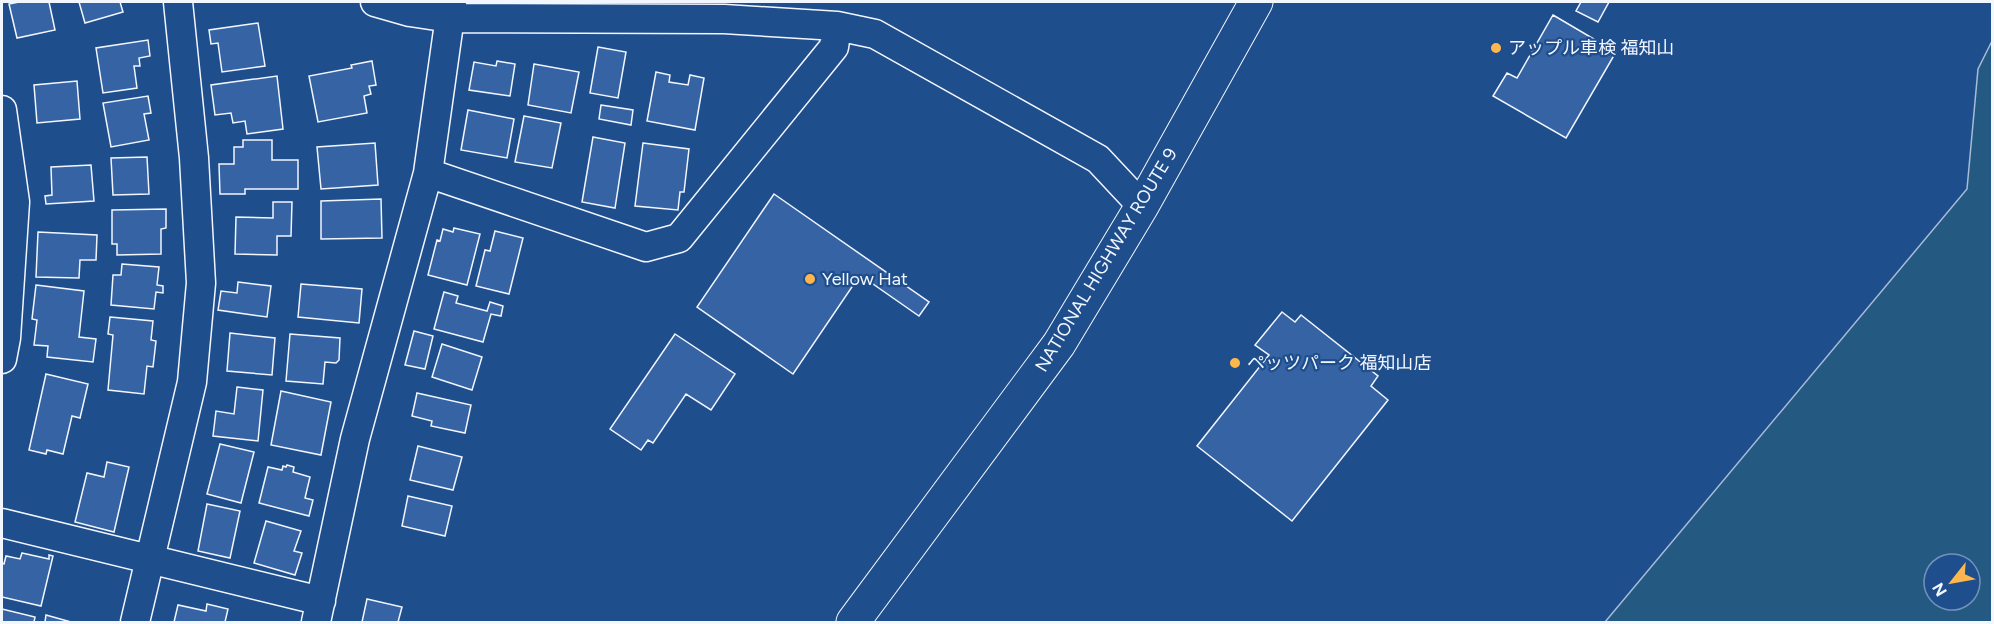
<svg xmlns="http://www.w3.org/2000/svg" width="1994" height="624" viewBox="0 0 1994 624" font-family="Figtree,'Noto Sans JP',sans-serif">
  <rect width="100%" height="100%" fill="#1f4e8c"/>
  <path fill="#245a82" stroke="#a8bbd7" stroke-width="1.5" fill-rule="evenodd" d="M1992,41v581h-387l362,-433 11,-120zM1934,564h36v36h-36z"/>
  <path fill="#3563a3" stroke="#f2f6ff" stroke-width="1.5" d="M19,2h30l6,28 -38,8 -8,-34z
    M79,2h41l3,10 -38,11z
    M1581,2h28l-11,20 -22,-11z
    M1553,15l63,37 -50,86 -73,-42 14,-23 10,5z
    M258,23l7,43 -43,6 -4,-29 -7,1 -2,-14z
    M148,40l2,16 -11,2 1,8h-6l3,22 -34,5 -7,-45z
    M598,47l28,5 -8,46 -28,-5z
    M372,61l4,24 -7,1 2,8 -7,2 3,17 -49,9 -9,-46 43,-8 -1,-3z
    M497,61l18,3 -5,32 -41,-6 5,-28 22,4z
    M534,64l45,8 -8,41 -43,-8z
    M656,72l14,3 -1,7 19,3 2,-10 14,3 -9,52 -48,-9z
    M277,76l6,53 -36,5 -2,-13 -12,2 -2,-10 -16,2 -4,-30z
    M77,81l3,38 -43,4 -3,-38z
    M148,96l3,17 -7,1 5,26 -38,7 -8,-44z
    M601,105l32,5 -2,15 -32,-6z
    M468,110l46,9 -7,39 -46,-8z
    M524,116l37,7 -9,45 -37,-6z
    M593,137l32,6 -10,65 -33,-6z
    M243,140h29v20h26v29h-53v5h-25l-1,-30h15v-17h9z
    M375,143l3,42 -57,4 -4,-42z
    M643,143l46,6 -5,43h-4l-2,18 -43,-4z
    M147,157l2,37 -36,1 -2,-37z
    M91,165l3,36 -48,3 -1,-8 7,-1 -1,-28z
    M774,194l155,108 -10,14 -59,-41 -67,99 -96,-67z
    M381,199l1,39 -61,1v-38z
    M273,202h19l-1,34h-14v19l-42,-1 1,-37 37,1z
    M166,209v19l-5,1v25l-44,1v-11h-5v-34z
    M454,228l26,6 -13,51 -39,-10 9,-35 3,1 3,-12 10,3z
    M495,231l28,7 -14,56 -33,-8 9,-36 5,1z
    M38,232l59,3 -1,25h-16l-1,18 -43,-1z
    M122,264l37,3 -2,18 6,1v7l-7,-1 -2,17 -43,-4 2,-30h8z
    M238,282l33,4 -4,31 -49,-7 3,-19 16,2z
    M301,284l61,5 -3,34 -61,-6z
    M36,285l48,6 -5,46 17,2 -3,23 -46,-5 1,-11 -14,-1 3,-25 -5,-1z
    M444,292l14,4 -2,7 31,8 3,-9 13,4 -2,10 -10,-2 -8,28 -49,-13z
    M1282,312l13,10 6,-7 77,61 -7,10 17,14 -96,121 -95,-75 72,-91 -14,-10z
    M110,317l43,4 -2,19 5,1 -3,26 -6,-1 -3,28 -36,-4 5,-55 -5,-1z
    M414,331l19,5 -8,33 -20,-4z
    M230,333l45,5 -3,37 -45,-4z
    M290,334l50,4 -1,22 -3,3 -11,-1 -2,22 -37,-3z
    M675,334l60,40 -24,36 -25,-16 -33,49 -5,-3 -7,10 -31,-21z
    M442,344l40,13 -10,33 -40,-13z
    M46,374l42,10 -8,34 -8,-2 -9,38 -16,-4 -1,4 -17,-4z
    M237,387l26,3 -5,51 -45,-5 3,-25 18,3z
    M281,391l50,11 -10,53 -50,-10z
    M417,393l54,12 -6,28 -34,-7 1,-5 -20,-5z
    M220,444l34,8 -13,51 -34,-9z
    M418,446l44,11 -9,33 -43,-10z
    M107,462l22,5 -15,65 -39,-10 12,-49 17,4z
    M287,465l7,2 -1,5 17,5 -5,21 8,2 -4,16 -50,-13 9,-36 14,3 1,-4 3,1z
    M408,496l44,10 -7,30 -43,-10z
    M207,504l33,7 -10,47 -32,-7z
    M266,521l35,10 -7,20 8,2 -7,22 -41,-12z
    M22,553l27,6v-4l4,1 -12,50 -39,-9v-34l2,1 2,-8 14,3z
    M367,599l35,8 -4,15h-36z
    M207,604l21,5 -3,13h-51l4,-17 28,6z
    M2,609l33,8 -1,5h-32z
    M46,615l25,7h-26z"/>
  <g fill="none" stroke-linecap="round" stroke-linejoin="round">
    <g stroke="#f2f6ff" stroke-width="31">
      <path id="minor" d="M375,2l35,10 40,6 274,1 113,7 38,8 223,125 44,47
        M2,110l13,92 -9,136 -4,21
        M428,173l218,74 33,-9 155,-191 3,-21
        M2,523l319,78
        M135,622l57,-240 9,-99 -7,-125 -16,-156
        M316,622l39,-183 73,-266 24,-171"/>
    </g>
    <g stroke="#f2f6ff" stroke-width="35">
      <path id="trunk" d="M853,622l206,-278 83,-138 114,-204"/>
    </g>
    <use href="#minor" stroke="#1f4e8c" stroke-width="28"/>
    <use href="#trunk" stroke="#1f4e8c" stroke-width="33"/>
  </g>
  <g fill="#ffb74d" stroke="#1f4e8c" stroke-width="2">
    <circle cx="1496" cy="48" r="6"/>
    <circle cx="810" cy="279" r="6"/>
    <circle cx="1235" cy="363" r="6"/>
  </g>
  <g text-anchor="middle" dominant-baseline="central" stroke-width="4.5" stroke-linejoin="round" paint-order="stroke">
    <g font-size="18" fill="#f2f6ff" stroke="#1f4e8c" text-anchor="start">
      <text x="1508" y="48">アップル車検 福知山</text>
      <text x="822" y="279">Yellow Hat</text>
      <text x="1247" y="363">ペッツパーク 福知山店</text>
    </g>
    <g font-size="18" fill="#f2f6ff" stroke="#1f4e8c">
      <text transform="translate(1106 260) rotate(-59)">NATIONAL HIGHWAY ROUTE 9</text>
    </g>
  </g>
  <rect width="1994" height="624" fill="none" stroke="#f2f6ff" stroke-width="6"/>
  <g transform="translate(1952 582) rotate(239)"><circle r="28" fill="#1f4e8c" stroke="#7391ba" stroke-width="1.5"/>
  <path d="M0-4.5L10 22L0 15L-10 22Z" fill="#ffb74d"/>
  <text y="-9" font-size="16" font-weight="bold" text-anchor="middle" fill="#f2f6ff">N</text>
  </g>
</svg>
